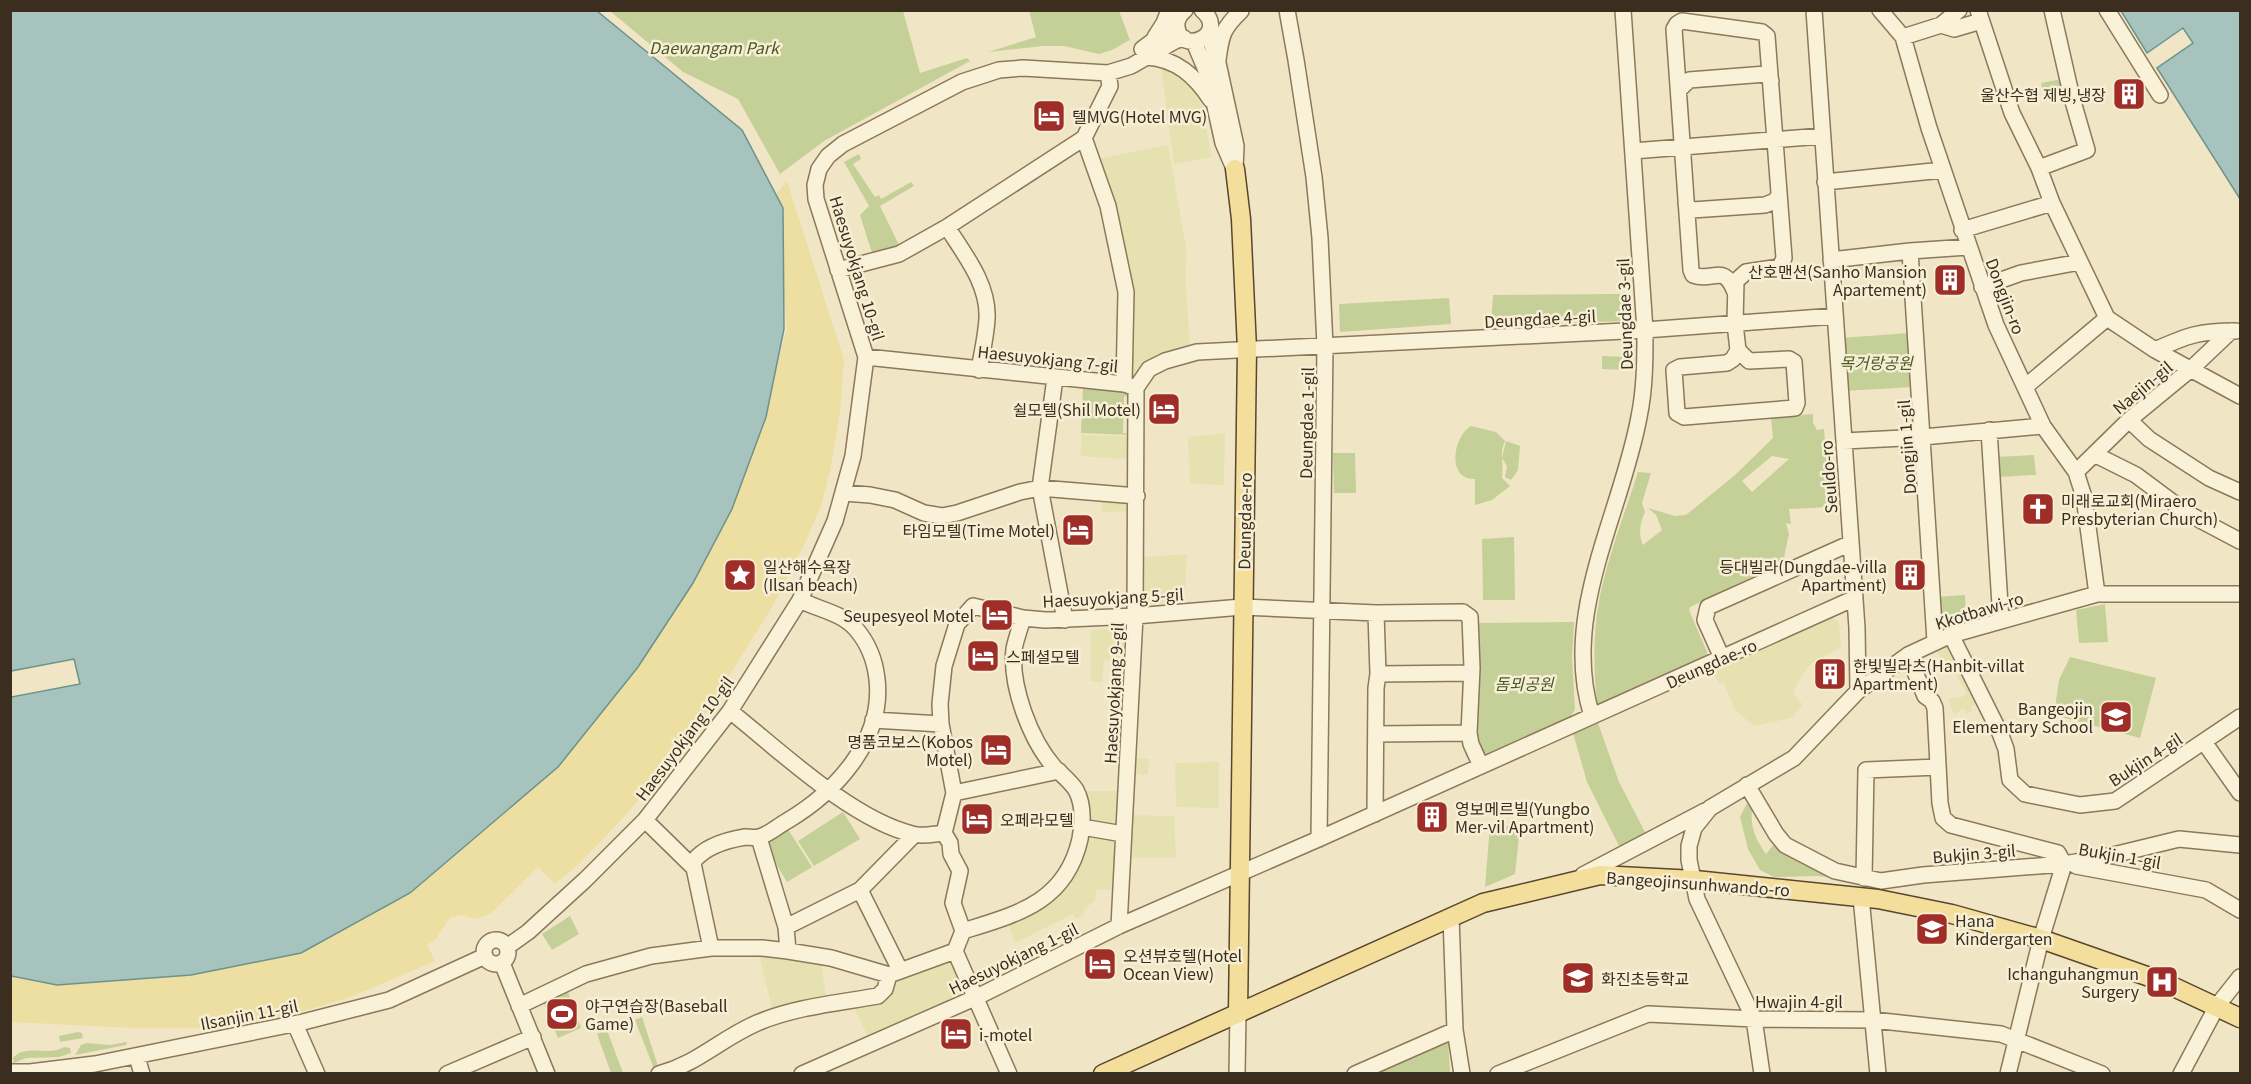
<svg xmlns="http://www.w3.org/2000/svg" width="2251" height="1084" viewBox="0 0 2251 1084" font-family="Georgia,'Noto Sans KR',serif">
  <rect width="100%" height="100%" fill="#f0e6c5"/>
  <path fill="#e6e1b1" d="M1161,67l21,9 19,26 11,55 -38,7z
    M1168,145l19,109 -2,17 5,77 -54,32 -5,-1v-88l-33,-132z
    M1873,258l1,18 -36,4 -3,-18z
    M1225,433l-1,52 -34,-1 -2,-47z
    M1082,435l51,1v24l-53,-4z
    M1101,499l28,2 4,10 -31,1z
    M1187,554l-3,48 -36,3 -6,-5v-43z
    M1832,617l7,5 2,25 -30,17 -5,6 -11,18 -1,6 9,11 -12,13 -37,8 -19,-16 -11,-26h-5l-7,-13z
    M1129,627v35l-25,-2 -2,22 -11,-1v-51z
    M1950,641l19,48 10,13 -8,5 2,3 -6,4 -4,-6 -9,7 -6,-16 14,-2 5,-4 -13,-21 -8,3 -3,-4 -3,-13 -5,-12z
    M1132,758l17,1 -1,16 -17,-1z
    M1219,762v46l-43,-1 -1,-44z
    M1080,791h41l-2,34 -3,3 -26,-3z
    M1128,815l46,1 2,42 -50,-1z
    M1085,834h27l6,7 -4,49h-18l-1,11 -11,8v5l-8,5 -3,-5 -58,29 -8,-22 37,-18z
    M759,955l62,7 6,41 -54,10z
    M951,960l13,27v5l-8,7 -88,38 -14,-30 40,-29z"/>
  <path fill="#c5cf98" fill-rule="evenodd" d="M610,11h293l17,62 47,-15 3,3 -146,80 -44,33 -42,-75 -55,-27z
    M1029,11h90l11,29 -18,10 -13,4 -35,-8h-21l-55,6 48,-15z
    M2062,79l3,12 -18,3 -2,-6h-3l-1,-5z
    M859,154l2,5 -8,5 22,33 4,-2 2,4 30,-17 3,4 -34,20 21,43 -28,7 -13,-41 9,-9 -25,-44z
    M1624,294l2,27 -135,4 2,-30z
    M1449,298l2,26 -111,8 -1,-28z
    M1909,333l4,54 -69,4 -4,-53z
    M1602,356l24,1v13l-24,-1z
    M1083,387l44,3 6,6 1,39 -53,-2zM1124,396l8,1v37l-9,-1z
    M1813,414v9l4,7 7,-1 6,78 -41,2 2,15 -5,-1 3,11 -5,23 3,4 -97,46 -1,3 18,42 -1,3 -103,50 -6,-2c-4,-39 -4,-78 5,-116 9,-39 24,-77 36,-115l13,1 -9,30 3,9c-5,10 -7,23 -2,33l19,-15 -6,-15 -8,-7 27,8 11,-1 49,-40 38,-37 -2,-21zM1772,456l17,3 -37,33 -10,-11z
    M1471,426l25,6 9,9c-6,12 -1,24 -3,37l8,8 -18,14 -17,5v-26c-29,1 -22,-43 -4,-53z
    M1506,441l14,5 -2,24 -7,10 -6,-3 2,-11 -5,-8z
    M1333,453h22l1,40h-22z
    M2034,455l2,20 -38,2 -2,-20z
    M1514,537l1,63h-32l-1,-61z
    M1965,595l1,22 -28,11 -3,-31z
    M2105,604l3,38 -29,1 -3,-33z
    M1574,622l-2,36 3,51 -7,13 -79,37 -13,-17v-119z
    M2070,657l86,21 -16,60 -86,-23 5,-35z
    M1598,723l21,59 27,52 -27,12 -32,-64 -14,-49z
    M1747,803l6,2 4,5h-5c-2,17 4,30 14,44l9,-11 89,39 -46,-6 -44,1 -14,-7 -12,-21 -8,-32z
    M843,812l17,27 -46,27 -16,-25z
    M1490,825l30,2 -5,47 -30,13z
    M786,826l26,41 -25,15 -23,-39z
    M570,916l9,18 -27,16 -10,-16z
    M567,989l14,39 -23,10 -15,-37z
    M642,1017l17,52h-5l-19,-49z
    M607,1030l16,43h-12l-14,-39z
    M78,1032l4,1 1,5 -23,4 -1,-6z
    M1448,1040l2,33h-77z
    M127,1042l-1,3 -51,10 6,-10 6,-2 23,2z
    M64,1047l6,1 1,5 -12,4 -33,1 -12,5 -1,-5c13,-15 35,-1 51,-11z"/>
  <path fill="#eddea1" d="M787,181l57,179 -4,51 -10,61 -9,34 -16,37 -33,64 -69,111 -44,58 -37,43 -44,46 -23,19 -17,-17 -48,47 -15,5 -12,-4 -13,2 -14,22 -9,6 8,16 -87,37 -48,14 -72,16h-93l-124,-6v-51l705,-432 34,-75 37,-135 -12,-133z"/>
  <path fill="#a6c3bd" stroke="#6c928b" stroke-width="1.5" d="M11,10l586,1 145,119 41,78 1,121 -18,88 -34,92 -39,74 -55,84 -80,100 -148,126 -109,60 -110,22 -134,10 -46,-9v-279l69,-13 -6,-25 -63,12z
    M2121,11h119v188l-83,-131 36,-25 -10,-15 -36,25z"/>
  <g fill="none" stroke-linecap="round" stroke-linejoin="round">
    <g stroke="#8c785a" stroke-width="18">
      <path id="minor" d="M1185,10c-6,5 -9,10 -8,17 4,30 53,7 25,-17
        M1287,10l9,50 18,117 6,61 5,108 -6,493
        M1814,10l43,618 1,63
        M1880,10l23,27 26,91 67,197 47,101 33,46 8,25 13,97
        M1978,10l34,103 27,55 13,35 55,115 48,32 85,46
        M2107,10l53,85
        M1941,25l18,-15
        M1208,33l10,30 18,83 -1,23
        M1155,37l9,-14 5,-13
        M1903,37l38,-12 13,4 27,-8
        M1194,42l14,33 15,68 10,23
        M1142,49l35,-26
        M1147,57c30,2 48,19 64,43
        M1218,60c3,-25 5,-32 23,-49
        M1679,90l10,-10 77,-6 5,7
        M1084,138l24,68 18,86 -2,92
        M1633,151l189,-15
        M2039,168l48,-18 -15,-52 -20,-88
        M1825,182l118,-12
        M1686,204l6,6 73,-5 10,-4 4,-6
        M947,227c18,28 42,58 40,92 -1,17 -5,34 -8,51
        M1962,230l90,-27
        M1910,251l25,390
        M1831,260l79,-9 58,-4
        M838,270l61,-16 48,-27 137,-89 26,-52 -2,-13
        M1982,287l39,-14 59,-11
        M1735,292c-12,-30 -21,-9 -42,-17l-2,-5 -17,-241 3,-5 5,-3 80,11 5,4 17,222 -4,9 -34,5 -10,9 -1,43 3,26 -5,9 -6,4 -47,4 -6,3 3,43 7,4 111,-9 2,-5 -3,-41 -5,-3 -40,2 -11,-11
        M2155,350c33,-15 45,-19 81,-19
        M866,357l258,27 12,4 13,-19 16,-8 32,-9 448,-22 190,-14
        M1055,378l-15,110 25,132
        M2025,387l82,-69
        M2129,420l20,19 60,39 31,14
        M1989,430l12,191
        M1844,441l79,-4 120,-11
        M2094,454l42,21 51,38 53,28
        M2076,472l53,-52 62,-51 40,-38
        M844,493l26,2 25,5 29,13 18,3 15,-3 63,-21 20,-4 97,8
        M1951,635l49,98 6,16 4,31 15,14 55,11 35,-4 125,-84
        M1908,655l17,41 7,5 3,7 5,95 3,15 8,7 107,28 6,11
        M1722,658l-17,-38 3,-13 143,-64
        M1378,674l93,-1
        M730,711c49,39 121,108 182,123 9,3 22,0 32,-1
        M1592,716c-32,-101 29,-201 47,-299 6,-29 6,-58 6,-87l-22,-320
        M873,720l68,4
        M1376,734l93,-1
        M2204,742l36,51
        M1747,785l29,49 9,11 50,26 46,10 42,-6 141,-11 41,-7 74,-18 61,6
        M954,793l105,-22
        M1375,814l1,-126 2,-14 -2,-61
        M645,820l49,48 17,80
        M1082,827l41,7
        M944,833l10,-40 -13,-69 -1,-20 4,-38 13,-42 16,-18 50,12 22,2 90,-4 107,-9 134,6 87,-1 7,5 2,51 -3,65 2,11 10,22
        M944,833l6,10 1,11 9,17 -7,32 10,28
        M759,838l27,89 2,24
        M2076,866l130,24 34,20
        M694,868l-1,-6c11,-15 34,-22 52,-25 5,0 10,1 14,0 9,-2 19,-11 28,-16 49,-29 97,-81 90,-142 -2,-18 -9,-36 -21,-50 -15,-17 -37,-19 -56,-29
        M1583,875l122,-64
        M1864,878l2,-108 72,-3
        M860,890l40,80
        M1861,897l17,177
        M1451,917l4,113 7,44
        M1119,926l16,-310 1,-228
        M786,927l74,-37 54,-55
        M963,931c55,-17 103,-29 117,-92 3,-16 4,-34 -4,-49 -6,-9 -14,-15 -22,-23 -24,-28 -44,-81 -40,-118 2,-10 6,-21 9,-31
        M484 952a12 12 0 1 1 24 0a12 12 0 1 1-24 0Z
        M507,947l21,-15 57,-52 60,-60 85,-109 70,-111 35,-79 18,-65 13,-99 -50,-158 -1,-14 4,-16 9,-13 15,-12 119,-62 37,-12 24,-2 85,5 23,-7 44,-25 9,-3
        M955,951l54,123
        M502,963l45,111
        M519,1006l67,-32 65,-18 60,-8h51l26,3 43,7 58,17
        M295,1024l22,50
        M137,1057l5,17
        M10,1072h20l65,-8 208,-42 86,-22 96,-44
        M447,1074l86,-37
        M659,1074c40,-11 61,-35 98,-51 37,-16 81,-20 121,-27l7,-7 4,-14 66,-24 8,-20
        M802,1074l175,-77 142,-71 204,-89 532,-239
        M1237,1074l1,-61
        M1355,1074l100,-44
        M1498,1074l150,-60 106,5 119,1 128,14 101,40
        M1762,1074l-8,-55 -57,-120 -8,-39v-14l5,-18 16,-20 84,-50 64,-67 50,-36 43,-20 146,-41h143
        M2008,1074l33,-135 23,-75
        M2181,1074l36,-68 23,-29"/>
    </g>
    <g stroke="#5a452e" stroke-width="21">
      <path id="major" d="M1235,169l6,50 6,130 -9,664
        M1103,1074l380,-171 117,-28 95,5 183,19 74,15 89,25 120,42 79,37"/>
    </g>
    <use href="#minor" stroke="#faf2d8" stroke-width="15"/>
    <use href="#major" stroke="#f4de9b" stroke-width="18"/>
  </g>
  <defs>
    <g id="building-square" transform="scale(1.725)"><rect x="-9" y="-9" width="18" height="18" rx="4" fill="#9e2e27" stroke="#f7efd5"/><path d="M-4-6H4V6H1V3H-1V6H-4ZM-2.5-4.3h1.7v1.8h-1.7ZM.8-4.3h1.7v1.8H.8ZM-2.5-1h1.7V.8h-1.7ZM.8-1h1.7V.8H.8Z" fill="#fff"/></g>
    <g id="hotel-square" transform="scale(1.725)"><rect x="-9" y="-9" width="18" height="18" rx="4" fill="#9e2e27" stroke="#f7efd5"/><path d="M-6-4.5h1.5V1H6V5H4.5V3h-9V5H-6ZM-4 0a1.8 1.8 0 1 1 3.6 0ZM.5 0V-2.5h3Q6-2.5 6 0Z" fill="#fff"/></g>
    <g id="church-square" transform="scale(1.725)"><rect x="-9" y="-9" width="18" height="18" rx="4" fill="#9e2e27" stroke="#f7efd5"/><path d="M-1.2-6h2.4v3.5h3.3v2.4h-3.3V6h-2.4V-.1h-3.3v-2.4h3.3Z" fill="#fff"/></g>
    <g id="sight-square" transform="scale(1.725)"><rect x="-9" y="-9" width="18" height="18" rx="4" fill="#9e2e27" stroke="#f7efd5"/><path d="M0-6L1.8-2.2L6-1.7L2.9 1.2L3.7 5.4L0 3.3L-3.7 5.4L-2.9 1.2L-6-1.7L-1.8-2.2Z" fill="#fff"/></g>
    <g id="school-square" transform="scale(1.725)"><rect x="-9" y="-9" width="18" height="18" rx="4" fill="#9e2e27" stroke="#f7efd5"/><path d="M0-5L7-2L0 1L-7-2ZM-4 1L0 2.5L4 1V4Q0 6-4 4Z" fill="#fff"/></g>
    <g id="hospital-square" transform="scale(1.725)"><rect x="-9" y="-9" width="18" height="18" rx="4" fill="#9e2e27" stroke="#f7efd5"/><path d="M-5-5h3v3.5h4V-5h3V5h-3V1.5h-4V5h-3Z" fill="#fff"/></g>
    <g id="stadium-square" transform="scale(1.725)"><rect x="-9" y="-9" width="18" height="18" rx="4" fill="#9e2e27" stroke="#f7efd5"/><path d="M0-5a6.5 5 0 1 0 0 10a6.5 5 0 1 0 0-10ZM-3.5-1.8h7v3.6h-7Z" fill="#fff"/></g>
  </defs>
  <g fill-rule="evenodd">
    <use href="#building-square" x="2129" y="94"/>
    <use href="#hotel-square" x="1049" y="116"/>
    <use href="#building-square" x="1950" y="280"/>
    <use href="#hotel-square" x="1164" y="409"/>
    <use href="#church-square" x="2038" y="509"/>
    <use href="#hotel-square" x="1078" y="530"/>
    <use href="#sight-square" x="740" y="575"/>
    <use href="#building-square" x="1910" y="575"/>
    <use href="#hotel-square" x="997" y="615"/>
    <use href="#hotel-square" x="983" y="656"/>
    <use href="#building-square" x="1830" y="674"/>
    <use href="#school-square" x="2116" y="717"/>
    <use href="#hotel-square" x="996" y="750"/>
    <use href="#building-square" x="1432" y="817"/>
    <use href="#hotel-square" x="977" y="819"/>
    <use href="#school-square" x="1932" y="929"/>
    <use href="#hotel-square" x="1100" y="964"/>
    <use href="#school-square" x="1578" y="978"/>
    <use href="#hospital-square" x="2162" y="982"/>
    <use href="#stadium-square" x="562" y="1014"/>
    <use href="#hotel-square" x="956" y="1034"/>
  </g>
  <g text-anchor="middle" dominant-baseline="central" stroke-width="5" stroke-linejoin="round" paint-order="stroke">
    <g font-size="16" font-style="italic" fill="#485924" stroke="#f7efd5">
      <text x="714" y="47">Daewangam Park</text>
      <text x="1876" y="362">목거랑공원</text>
      <text x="1524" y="683">돔뫼공원</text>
    </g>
    <g font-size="16" fill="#3b2e1e" stroke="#f7efd5" text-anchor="start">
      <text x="2106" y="94" text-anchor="end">울산수협 제빙,냉장</text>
      <text x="1072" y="116">텔MVG(Hotel MVG)</text>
      <text x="1927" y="271" text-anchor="end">산호맨션(Sanho Mansion<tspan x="1927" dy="18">Apartement)</tspan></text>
      <text x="1141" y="409" text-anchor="end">쉴모텔(Shil Motel)</text>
      <text x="2061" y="500">미래로교회(Miraero<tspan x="2061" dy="18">Presbyterian Church)</tspan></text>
      <text x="1055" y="530" text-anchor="end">타임모텔(Time Motel)</text>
      <text x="763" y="566">일산해수욕장<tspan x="763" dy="18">(Ilsan beach)</tspan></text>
      <text x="1887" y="566" text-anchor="end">등대빌라(Dungdae-villa<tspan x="1887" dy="18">Apartment)</tspan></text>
      <text x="974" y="615" text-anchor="end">Seupesyeol Motel</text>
      <text x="1006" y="656">스페셜모텔</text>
      <text x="1853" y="665">한빛빌라츠(Hanbit-villat<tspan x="1853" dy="18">Apartment)</tspan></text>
      <text x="2093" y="708" text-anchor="end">Bangeojin<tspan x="2093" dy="18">Elementary School</tspan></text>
      <text x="973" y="741" text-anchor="end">명품코보스(Kobos<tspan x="973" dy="18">Motel)</tspan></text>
      <text x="1455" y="808">영보메르빌(Yungbo<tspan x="1455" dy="18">Mer-vil Apartment)</tspan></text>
      <text x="1000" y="819">오페라모텔</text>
      <text x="1955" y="920">Hana<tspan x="1955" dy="18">Kindergarten</tspan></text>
      <text x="1123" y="955">오션뷰호텔(Hotel<tspan x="1123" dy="18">Ocean View)</tspan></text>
      <text x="2139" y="973" text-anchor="end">Ichanguhangmun<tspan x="2139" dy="18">Surgery</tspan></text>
      <text x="1601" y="978">화진초등학교</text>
      <text x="585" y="1005">야구연습장(Baseball<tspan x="585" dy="18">Game)</tspan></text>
      <text x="979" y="1034">i-motel</text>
    </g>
    <g font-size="16" fill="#3b2e1e" stroke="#f7efd5">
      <text transform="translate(858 268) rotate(73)">Haesuyokjang 10-gil</text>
      <text transform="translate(2006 296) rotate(69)">Dongjin-ro</text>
      <text transform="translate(1624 314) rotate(-92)">Deungdae 3-gil</text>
      <text transform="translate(1540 318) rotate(-3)">Deungdae 4-gil</text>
      <text transform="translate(1048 358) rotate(6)">Haesuyokjang 7-gil</text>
      <text transform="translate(2142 387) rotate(-40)">Naejin-gil</text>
      <text transform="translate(1306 423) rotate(-89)">Deungdae 1-gil</text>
      <text transform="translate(1906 447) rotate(-94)">Dongjin 1-gil</text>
      <text transform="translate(1828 477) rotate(-94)">Seuldo-ro</text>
      <text transform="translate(1244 521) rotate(-89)">Deungdae-ro</text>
      <text transform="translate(1113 597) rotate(-3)">Haesuyokjang 5-gil</text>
      <text transform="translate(1979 610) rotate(-17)">Kkotbawi-ro</text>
      <text transform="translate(1711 663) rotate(-24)">Deungdae-ro</text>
      <text transform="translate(1113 693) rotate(-87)">Haesuyokjang 9-gil</text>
      <text transform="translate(684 738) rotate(-53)">Haesuyokjang 10-gil</text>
      <text transform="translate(2145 759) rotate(-33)">Bukjin 4-gil</text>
      <text transform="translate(1974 853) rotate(-5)">Bukjin 3-gil</text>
      <text transform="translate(2120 855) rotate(10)">Bukjin 1-gil</text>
      <text transform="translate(1698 883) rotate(4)">Bangeojinsunhwando-ro</text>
      <text transform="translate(1013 958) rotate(-26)">Haesuyokjang 1-gil</text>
      <text x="1799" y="1001">Hwajin 4-gil</text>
      <text transform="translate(249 1014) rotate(-11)">Ilsanjin 11-gil</text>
    </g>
  </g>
  <rect width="2251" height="1084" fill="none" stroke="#3b2e1e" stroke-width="24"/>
</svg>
